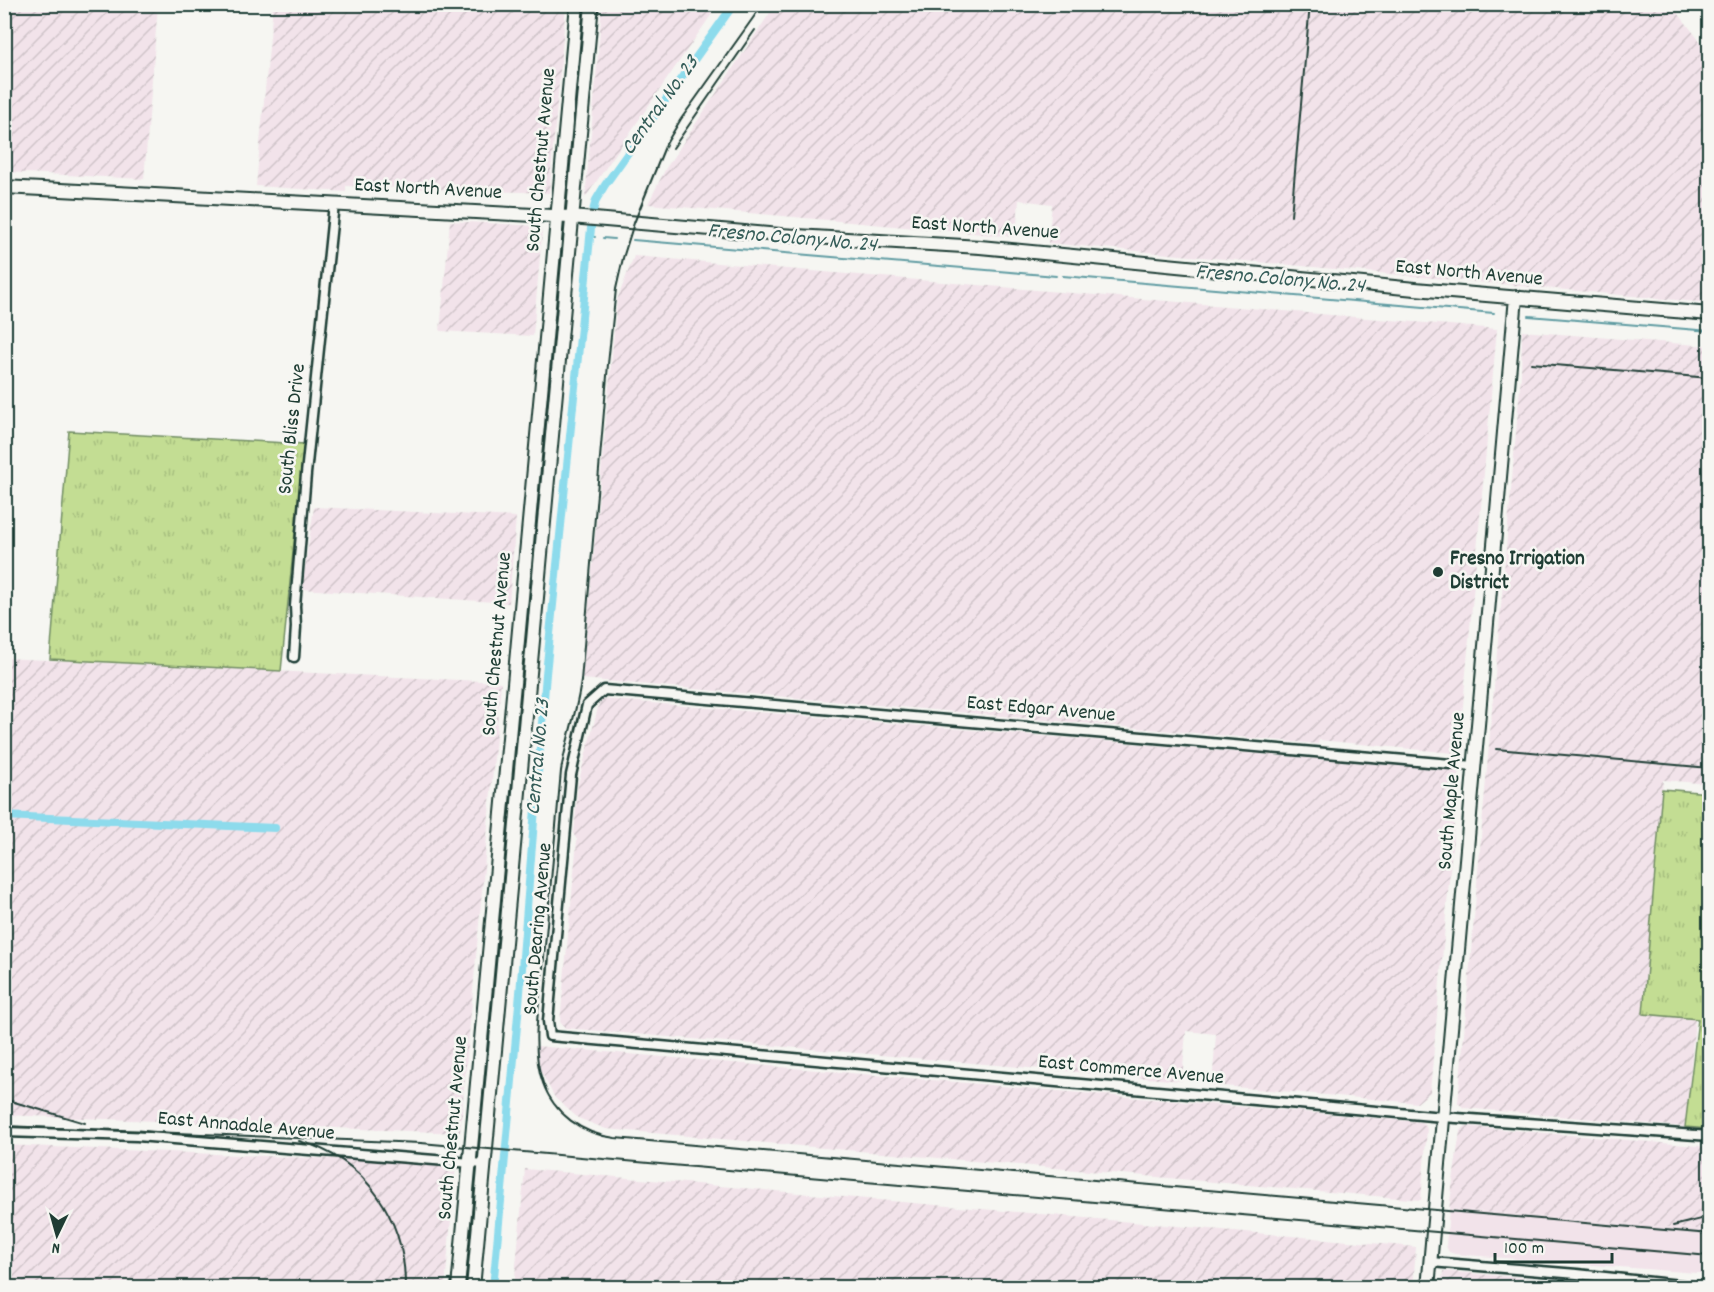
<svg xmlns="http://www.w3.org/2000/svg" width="1714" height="1292" viewBox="0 0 1714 1292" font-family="Dekko,sans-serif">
  <defs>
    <pattern id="industrial-furrows" width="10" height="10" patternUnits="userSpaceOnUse" patternTransform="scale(1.5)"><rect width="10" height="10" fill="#f2e3ea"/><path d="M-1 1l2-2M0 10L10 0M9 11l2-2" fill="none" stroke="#cfc4c9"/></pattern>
    <pattern id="grass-tufts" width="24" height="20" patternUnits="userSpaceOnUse" patternTransform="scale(1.5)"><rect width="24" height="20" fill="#c3dd93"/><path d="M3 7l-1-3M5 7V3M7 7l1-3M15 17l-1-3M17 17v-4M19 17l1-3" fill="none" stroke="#a7bf7f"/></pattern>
  </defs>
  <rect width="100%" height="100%" fill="#f6f6f2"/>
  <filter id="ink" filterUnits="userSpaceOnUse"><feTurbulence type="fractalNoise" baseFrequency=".0167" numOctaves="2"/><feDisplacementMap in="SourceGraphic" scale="12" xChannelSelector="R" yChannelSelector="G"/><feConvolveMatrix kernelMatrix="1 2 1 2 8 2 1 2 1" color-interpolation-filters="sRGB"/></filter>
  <g filter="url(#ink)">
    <path fill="#f2e3ea" d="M1449,1209l260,21v44l-254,-20 -6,-2 -3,-6z"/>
    <path fill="url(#industrial-furrows)" d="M776,4l896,1 37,48v250l-661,-60 4,-39 -33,-4 -3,37 -368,-33 18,-36z
      M4,5h154l-14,174 -139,-7z
      M273,5h293l-17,188 -203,-7v6l-90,-6z
      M602,5h116l-133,193 10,-108z
      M450,221l88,5 3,2 1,5 -9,103 -93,-5z
      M634,256l863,73 -38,421 -6,3 -134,-13 -1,4 -736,-65 35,-379z
      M1522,331l187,15v438l-46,-4 -20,233 52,5 -9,109 -222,-19 -6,-5 63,-728z
      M314,507l202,10 -7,86 -207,-14z
      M4,658l497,24 -41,451 -455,-18z
      M603,699l856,72 -29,321 -13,11 -205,-18 4,-51 -30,-3 -4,50 -617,-53 -5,-6 17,-182 -3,-5 4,-51 21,-80z
      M536,1046l884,76 5,2 2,5 -6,71 -815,-71 -28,-11 -23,-20 -15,-28z
      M1466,1126l243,21v83l-260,-21 11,-78z
      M4,1145l452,19 -11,123h-440z
      M525,1169l891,78 -3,40h-899z
      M1443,1271l193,16h-195z"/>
    <path fill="url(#grass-tufts)" stroke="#718d64" stroke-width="1.5" d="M69,431l235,13 -23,227 -231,-12z
      M1662,789l47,4v336l-24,-2 13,-108 -55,-5z"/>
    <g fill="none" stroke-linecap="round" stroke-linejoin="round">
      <path stroke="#619ca2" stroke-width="2" d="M590,237h5
        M603,238l11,1
        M633,240l423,36
        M1063,276l431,37
        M1529,316l181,15"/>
      <path stroke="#8ddbec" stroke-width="8" d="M593,211l3,-11 9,-15 129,-181
        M4,816l271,12
        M493,1288l27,-295 26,-319 45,-446"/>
      <g stroke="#1f3d34" stroke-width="13">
        <path id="street" d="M294,657l2,-30 -1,-21 11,-132 28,-270
          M1474,766l-870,-76 -17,15 -16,70 -23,246 2,15 893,81 267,19
          M4,1132l133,4 347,28
          M1431,1262l146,12 131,14"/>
      </g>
      <g stroke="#1f3d34" stroke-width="16">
        <path id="secondary" d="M4,187l567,30 209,18 200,12 435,42 295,25
          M458,1288l119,-1284
          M473,1288l119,-1284
          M1428,1288l88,-991"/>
      </g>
      <use href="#street" stroke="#f6f6f2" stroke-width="8"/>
      <use href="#secondary" stroke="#f6f6f2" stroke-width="12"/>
      <path stroke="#1f3d34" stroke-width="2" d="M763,4l-82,115 -15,25 -32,79 -11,35 -7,31 -8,75 -27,317c-4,31 -15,59 -20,90 -6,62 -11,124 -17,186 -3,38 -15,89 -1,126 11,31 39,51 72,55l1095,96
        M1699,4l11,15
        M673,148l82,-118
        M1291,216l19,-212
        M1531,363l179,15
        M1496,749l214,19
        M4,1099l81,24
        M4,1126l417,17 1289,113
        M299,1141c67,18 107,79 106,147
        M1673,1226l28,-7"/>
    </g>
  </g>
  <circle fill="#1f3d34" stroke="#f6f6f2" stroke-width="2" cx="1438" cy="572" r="6"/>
  <g text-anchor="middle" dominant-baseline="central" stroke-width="5" stroke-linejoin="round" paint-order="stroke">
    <g font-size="21" fill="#1f3d34" stroke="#f6f6f2">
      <text transform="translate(542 160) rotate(-85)">South Chestnut Avenue</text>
      <text transform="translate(428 190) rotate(3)">East North Avenue</text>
      <text transform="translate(985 229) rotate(4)">East North Avenue</text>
      <text transform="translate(1469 274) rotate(5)">East North Avenue</text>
      <text transform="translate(293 429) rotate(-84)">South Bliss Drive</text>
      <text transform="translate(498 644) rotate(-85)">South Chestnut Avenue</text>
      <text transform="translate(1041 710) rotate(5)">East Edgar Avenue</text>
      <text transform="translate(1453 791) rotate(-85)">South Maple Avenue</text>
      <text transform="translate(539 929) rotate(-85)">South Dearing Avenue</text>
      <text transform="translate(1131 1071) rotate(5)">East Commerce Avenue</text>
      <text transform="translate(246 1127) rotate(5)">East Annadale Avenue</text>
      <text transform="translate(454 1128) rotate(-85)">South Chestnut Avenue</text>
    </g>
    <g font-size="21" font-weight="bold" fill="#1f3d34" stroke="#f6f6f2" text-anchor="start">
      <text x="1450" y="560">Fresno Irrigation<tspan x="1450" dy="24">District</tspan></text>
    </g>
    <g font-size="22" font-style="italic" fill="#355d59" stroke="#f6f6f2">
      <text transform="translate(661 106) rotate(-54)">Central No. 23</text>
      <text transform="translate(792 239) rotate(5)">Fresno Colony No. 24</text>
      <text transform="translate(1280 280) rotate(5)">Fresno Colony No. 24</text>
      <text transform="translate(539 757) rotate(-85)">Central No. 23</text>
    </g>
  </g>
  <rect width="1714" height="1292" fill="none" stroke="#f6f6f2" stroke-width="24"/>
  <rect x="12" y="12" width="1690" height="1268" fill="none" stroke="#1f3d34" stroke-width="2" filter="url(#ink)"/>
  <g transform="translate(57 1235) rotate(185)" stroke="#f6f6f2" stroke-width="4.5" paint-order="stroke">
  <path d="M0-4.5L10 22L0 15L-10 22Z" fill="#1f3d34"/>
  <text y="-9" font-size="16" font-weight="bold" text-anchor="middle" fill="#1f3d34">N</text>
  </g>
  <path d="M1495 1253v9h117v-9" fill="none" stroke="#1f3d34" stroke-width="3"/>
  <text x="1504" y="1253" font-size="18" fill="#1f3d34" stroke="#f6f6f2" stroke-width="4.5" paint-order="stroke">100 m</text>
</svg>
